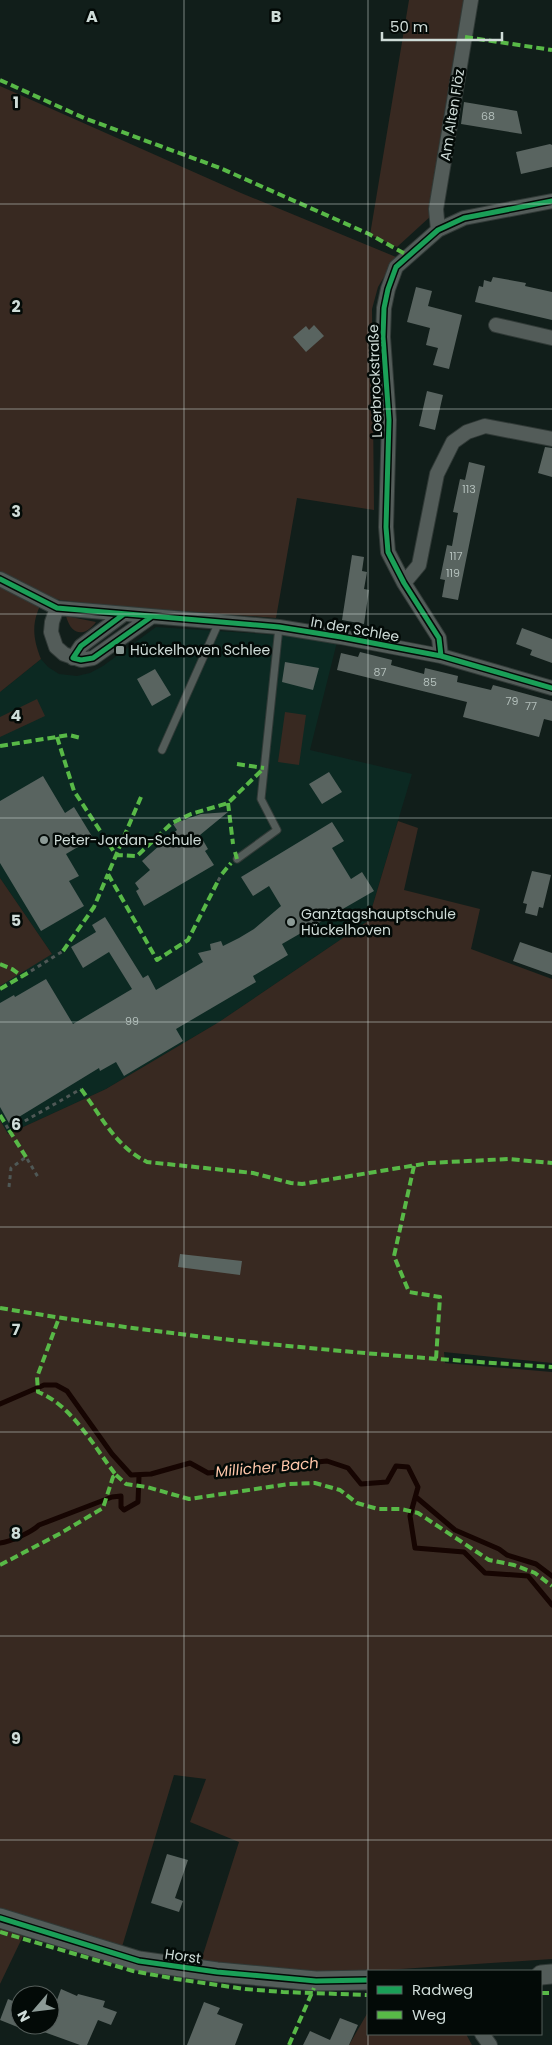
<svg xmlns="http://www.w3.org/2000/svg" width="552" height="2045" viewBox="0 0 552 2045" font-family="Poppins,sans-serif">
  <rect width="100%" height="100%" fill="#111e1a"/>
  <path fill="#0c2922" d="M156,627l167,11 14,4 -27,108 102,24 -44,147 -149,101 -113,67 -98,45 -8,-14v-138l52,-28 -52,-76v-186l41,-33 7,8 11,7 18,2 13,-3 13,-7z"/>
  <path fill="#382921" d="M409,0h57l-34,215 -35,32 -27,-12z
    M0,86l241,107 155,64 -18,30 -6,22 2,201 -77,-12 -21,120 -173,-13 -43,-5 -15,-4c-13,23 -14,38 -4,63l-41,33z
    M66,616l30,6c-12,16 -25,13 -30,-6z
    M37,699l8,17 -45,21v-20z
    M285,712l21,3 -7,50 -21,-3z
    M398,821l20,7 -14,62 76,19 -9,40 81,30v384l-108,-11 1,11 107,9v587l-242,16 -110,-11 39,-122 -49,-20 16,-43 -32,-4 -53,175 -121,-40v-790l8,14 98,-45 113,-67 149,-101z
    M0,878l52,76 -52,32z
    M0,1927l24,7 -24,50z
    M368,2012v22h98l6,11h-123z"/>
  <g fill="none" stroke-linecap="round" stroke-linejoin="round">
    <path stroke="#160502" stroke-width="5" d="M0,1404l44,-19h12l11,6 45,63 19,21 20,-1 39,-11 18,10 119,-12 21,7 13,16 26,-2 9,-16 12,1 10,20 -8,29 5,32 49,4 21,21 43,3 24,29
      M416,1497l39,33 44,19 8,6 29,9 16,12
      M0,1543c10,-1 32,-11 39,-18l73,-28 9,-1v11l3,3 14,-8 1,-26"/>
  </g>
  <path fill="#596460" d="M464,102l53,9 5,23 -61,-10z
    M550,144l2,1v22l-31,7 -5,-22z
    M493,277l33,6 -1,3 27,6v28l-77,-18 4,-16 4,1 1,-7 7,2z
    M416,287l16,4 -4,15 34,9 -13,54 -16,-4 5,-17 -12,-3 4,-17 -23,-6z
    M314,325l10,11 -18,16 -13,-15 13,-11 3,4z
    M427,391l16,4 -8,35 -16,-4z
    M545,447l7,1v29l-14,-4z
    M469,462l16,4 -27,134 -16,-3 3,-17 -5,-1 7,-34 5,1 6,-33 -5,-1 7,-33 5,1z
    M352,555l12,2 -2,14 5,1 -3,17 5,1 -5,34 -22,-4z
    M522,628l30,11v24l-22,-8 2,-5 -16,-6z
    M360,652l32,8 -1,5 33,9 1,-6 33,8 -1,6 34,8 2,-5 59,16v20l-8,-2 -5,18 -76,-20 4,-15 -130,-32 4,-17 17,4z
    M285,662l34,6 -6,22 -31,-8z
    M155,669l16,26 -19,11 -15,-27z
    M329,772l13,20 -20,12 -13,-20z
    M43,776l22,37 9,-6 19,31 -27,16 13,22 -10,5 15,25 -43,25 -41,-68v-62z
    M228,812l-28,23 8,14 -3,2 9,14 -70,41 -8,-15 3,-2 -4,-6 15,-13 -8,-9 35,-31 -4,-6 28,-10z
    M332,822l12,19 -12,7 19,31 11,-7 12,19 -92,53 6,11 -35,21 3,6 -80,47 7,12 -59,35 -8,-14 -16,9 -1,-3 -90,55 -9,-16v-104l14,-8 1,2 31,-18 27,45 59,-35 -23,-37 -26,16 -12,-21 25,-15 -4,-7 13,-8 38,61 5,-3 8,15 47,-28 -5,-9 13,-3 -1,-6 11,-3 2,5 16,-8 15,-9 27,-23 -12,-20 -16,10 -12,-19z
    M532,871l19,4 -8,33 -4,-1 -2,9 -12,-3 2,-9 -4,-1z
    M520,942l32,11v22l-39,-14z
    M180,1254l62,7 -2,14 -62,-8z
    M167,1854l21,6 -13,38 8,3 -4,11 -28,-9z
    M61,1989l16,7 1,-2 27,7 -2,6 14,5 -6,13 -13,-5 -11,25h-7l-36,-13 3,-7h3v-6z
    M8,1999l12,5v24l-20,-8z
    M204,2002l16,6 -3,6 26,10 -8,21h-48z
    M340,2018l18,7 -9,20h-46l7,-14 20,9z"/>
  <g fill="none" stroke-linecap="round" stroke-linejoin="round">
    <g stroke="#313a37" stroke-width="9">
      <path id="lane" d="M162,750l57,-128
        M237,859l40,-29 -16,-31 18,-172"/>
    </g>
    <g stroke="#313a37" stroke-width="16">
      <path id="street" d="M438,230l-2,-21 35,-209
        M496,325l56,13
        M0,579l57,29 222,19 62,10 100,19 111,32
        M404,583l15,-18 18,-91 16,-32 14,-10 18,-6 67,13
        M57,608l-5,14 -1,10 5,15 8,7 17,6 12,-2 58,-41
        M441,656l-2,-18 -35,-55 -16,-31 -2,-25 3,-107 -6,-83 1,-29 4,-19 8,-22 42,-37 26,-12 88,-17
        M73,658l8,-12 43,-32
        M482,2034l8,11"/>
    </g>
    <g stroke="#313a37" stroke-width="21">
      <path id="secondary" d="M0,1918l139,43 78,11 99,9 52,-1
        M541,1975l11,-1"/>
    </g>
    <path stroke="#4f5856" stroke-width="3" stroke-dasharray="4 4" stroke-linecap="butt" d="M218,881l4,-7
      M31,971l32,-20
      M6,1125l3,5 72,-41
      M9,1187l2,-19 15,-11 12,20"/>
    <use href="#lane" stroke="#535c59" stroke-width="7"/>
    <use href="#street" stroke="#535c59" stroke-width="14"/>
    <use href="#secondary" stroke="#535c59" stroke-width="19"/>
    <path stroke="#58b947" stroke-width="4" stroke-dasharray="8 4" stroke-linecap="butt" d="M465,37l87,13
      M0,80l84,38 136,50 149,66 40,22
      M57,737l17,54 42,64 21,1 35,-33 19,-9 37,-11 36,-35
      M0,746l69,-11 12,3
      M237,764l27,4
      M141,797l-33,77 49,86 31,-20 30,-59
      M228,803l5,41
      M235,852l2,7
      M222,874l9,-11
      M63,951l31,-44 14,-33
      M0,964l12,5 10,7
      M0,989l31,-18
      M81,1089c20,27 35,58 66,73l106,11 38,10 11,1 127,-21 79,-4 44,4
      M0,1115l6,10
      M9,1130l17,27
      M414,1166l-20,90 15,36 31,5 -4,62
      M0,1308c183,31 367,47 552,59
      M116,1475l10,9 21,3 42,12 100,-15 26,-1 25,7 17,13 21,6h23l17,4 71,47 25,5 21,8 17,13
      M0,1565l61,-32 42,-25 10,-31 3,-2c-22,-28 -44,-70 -78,-83l-1,-15 22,-59
      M0,1932l133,39 43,8 69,10 38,3 85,3
      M541,1993h11
      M289,2045l25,-57"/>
    <g stroke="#030a07" stroke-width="8">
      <path id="cycleway" d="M0,579l57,29 222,19 62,10 100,19 111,32
        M124,614l-43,32 -8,12 8,2 12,-2 58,-41
        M441,656l-2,-18 -35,-55 -16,-31 -2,-25 3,-107 -6,-83 1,-29 4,-19 8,-22 42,-37 26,-12 88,-17
        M0,1918l139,43 78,11 99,9 52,-1"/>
    </g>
    <use href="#cycleway" stroke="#1a9f57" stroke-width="5"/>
  </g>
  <path fill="none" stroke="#cfdcd8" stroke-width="1" stroke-opacity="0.55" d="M184,0v2045M368,0v2045M0,204h552M0,409h552M0,614h552M0,818h552M0,1022h552M0,1227h552M0,1432h552M0,1636h552M0,1840h552"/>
  <g fill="#8c9a96" stroke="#030a07" stroke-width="2">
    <rect x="115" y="645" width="10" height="10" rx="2.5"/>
    <circle cx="44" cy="840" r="5"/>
    <circle cx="291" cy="922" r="5"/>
  </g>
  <g text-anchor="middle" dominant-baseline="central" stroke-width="5" stroke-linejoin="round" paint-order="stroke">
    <g font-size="11" fill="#b2beba">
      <text x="488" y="116">68</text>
      <text x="469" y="489">113</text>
      <text x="456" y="556">117</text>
      <text x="453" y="573">119</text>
      <text x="380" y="672">87</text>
      <text x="430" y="682">85</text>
      <text x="512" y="701">79</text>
      <text x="531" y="706">77</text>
      <text x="132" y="1021">99</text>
    </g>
    <g font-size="14" fill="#cfdcd8" stroke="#030a07">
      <text transform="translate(452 115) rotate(-81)">Am Alten Flöz</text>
      <text transform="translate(375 381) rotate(-92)">Loerbrockstraße</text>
      <text transform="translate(355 629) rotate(10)">In der Schlee</text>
      <text transform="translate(183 1956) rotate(8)">Horst</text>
    </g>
    <g font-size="14" fill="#cfdcd8" stroke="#030a07" text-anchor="start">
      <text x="130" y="650">Hückelhoven Schlee</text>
      <text x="54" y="840">Peter-Jordan-Schule</text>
      <text x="301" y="914">Ganztagshauptschule<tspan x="301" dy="16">Hückelhoven</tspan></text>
    </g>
    <g font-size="15" font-style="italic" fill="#ffc7aa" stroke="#030a07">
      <text transform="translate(267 1467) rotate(-5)">Millicher Bach</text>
    </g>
  </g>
  <g font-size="16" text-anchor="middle" font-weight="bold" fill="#cfdcd8" stroke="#030a07" stroke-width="5" stroke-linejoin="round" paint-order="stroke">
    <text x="92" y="22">A</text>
    <text x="276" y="22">B</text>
    <text x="16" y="108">1</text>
    <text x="16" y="312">2</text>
    <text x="16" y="517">3</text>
    <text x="16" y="721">4</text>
    <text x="16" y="926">5</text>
    <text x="16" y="1130">6</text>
    <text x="16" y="1335">7</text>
    <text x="16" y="1539">8</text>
    <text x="16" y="1744">9</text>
  </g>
  <rect x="367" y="1970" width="175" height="65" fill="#030a07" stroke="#555e5b"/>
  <rect x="377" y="1986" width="25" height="8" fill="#1a9f57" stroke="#555e5b"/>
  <text x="412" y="1995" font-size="15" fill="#cfdcd8">Radweg</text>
  <rect x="377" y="2011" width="25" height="8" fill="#58b947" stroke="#555e5b"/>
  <text x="412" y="2020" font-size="15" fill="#cfdcd8">Weg</text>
  <g transform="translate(35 2010) rotate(242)"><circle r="24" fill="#030a07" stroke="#555e5b"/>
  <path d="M0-4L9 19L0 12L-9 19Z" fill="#8c9a96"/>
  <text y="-8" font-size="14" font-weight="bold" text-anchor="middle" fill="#cfdcd8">N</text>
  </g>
  <path d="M382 32v8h120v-8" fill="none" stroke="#cfdcd8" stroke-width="2.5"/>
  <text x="390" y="32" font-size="15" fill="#cfdcd8" stroke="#030a07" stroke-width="4" paint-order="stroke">50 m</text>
</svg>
